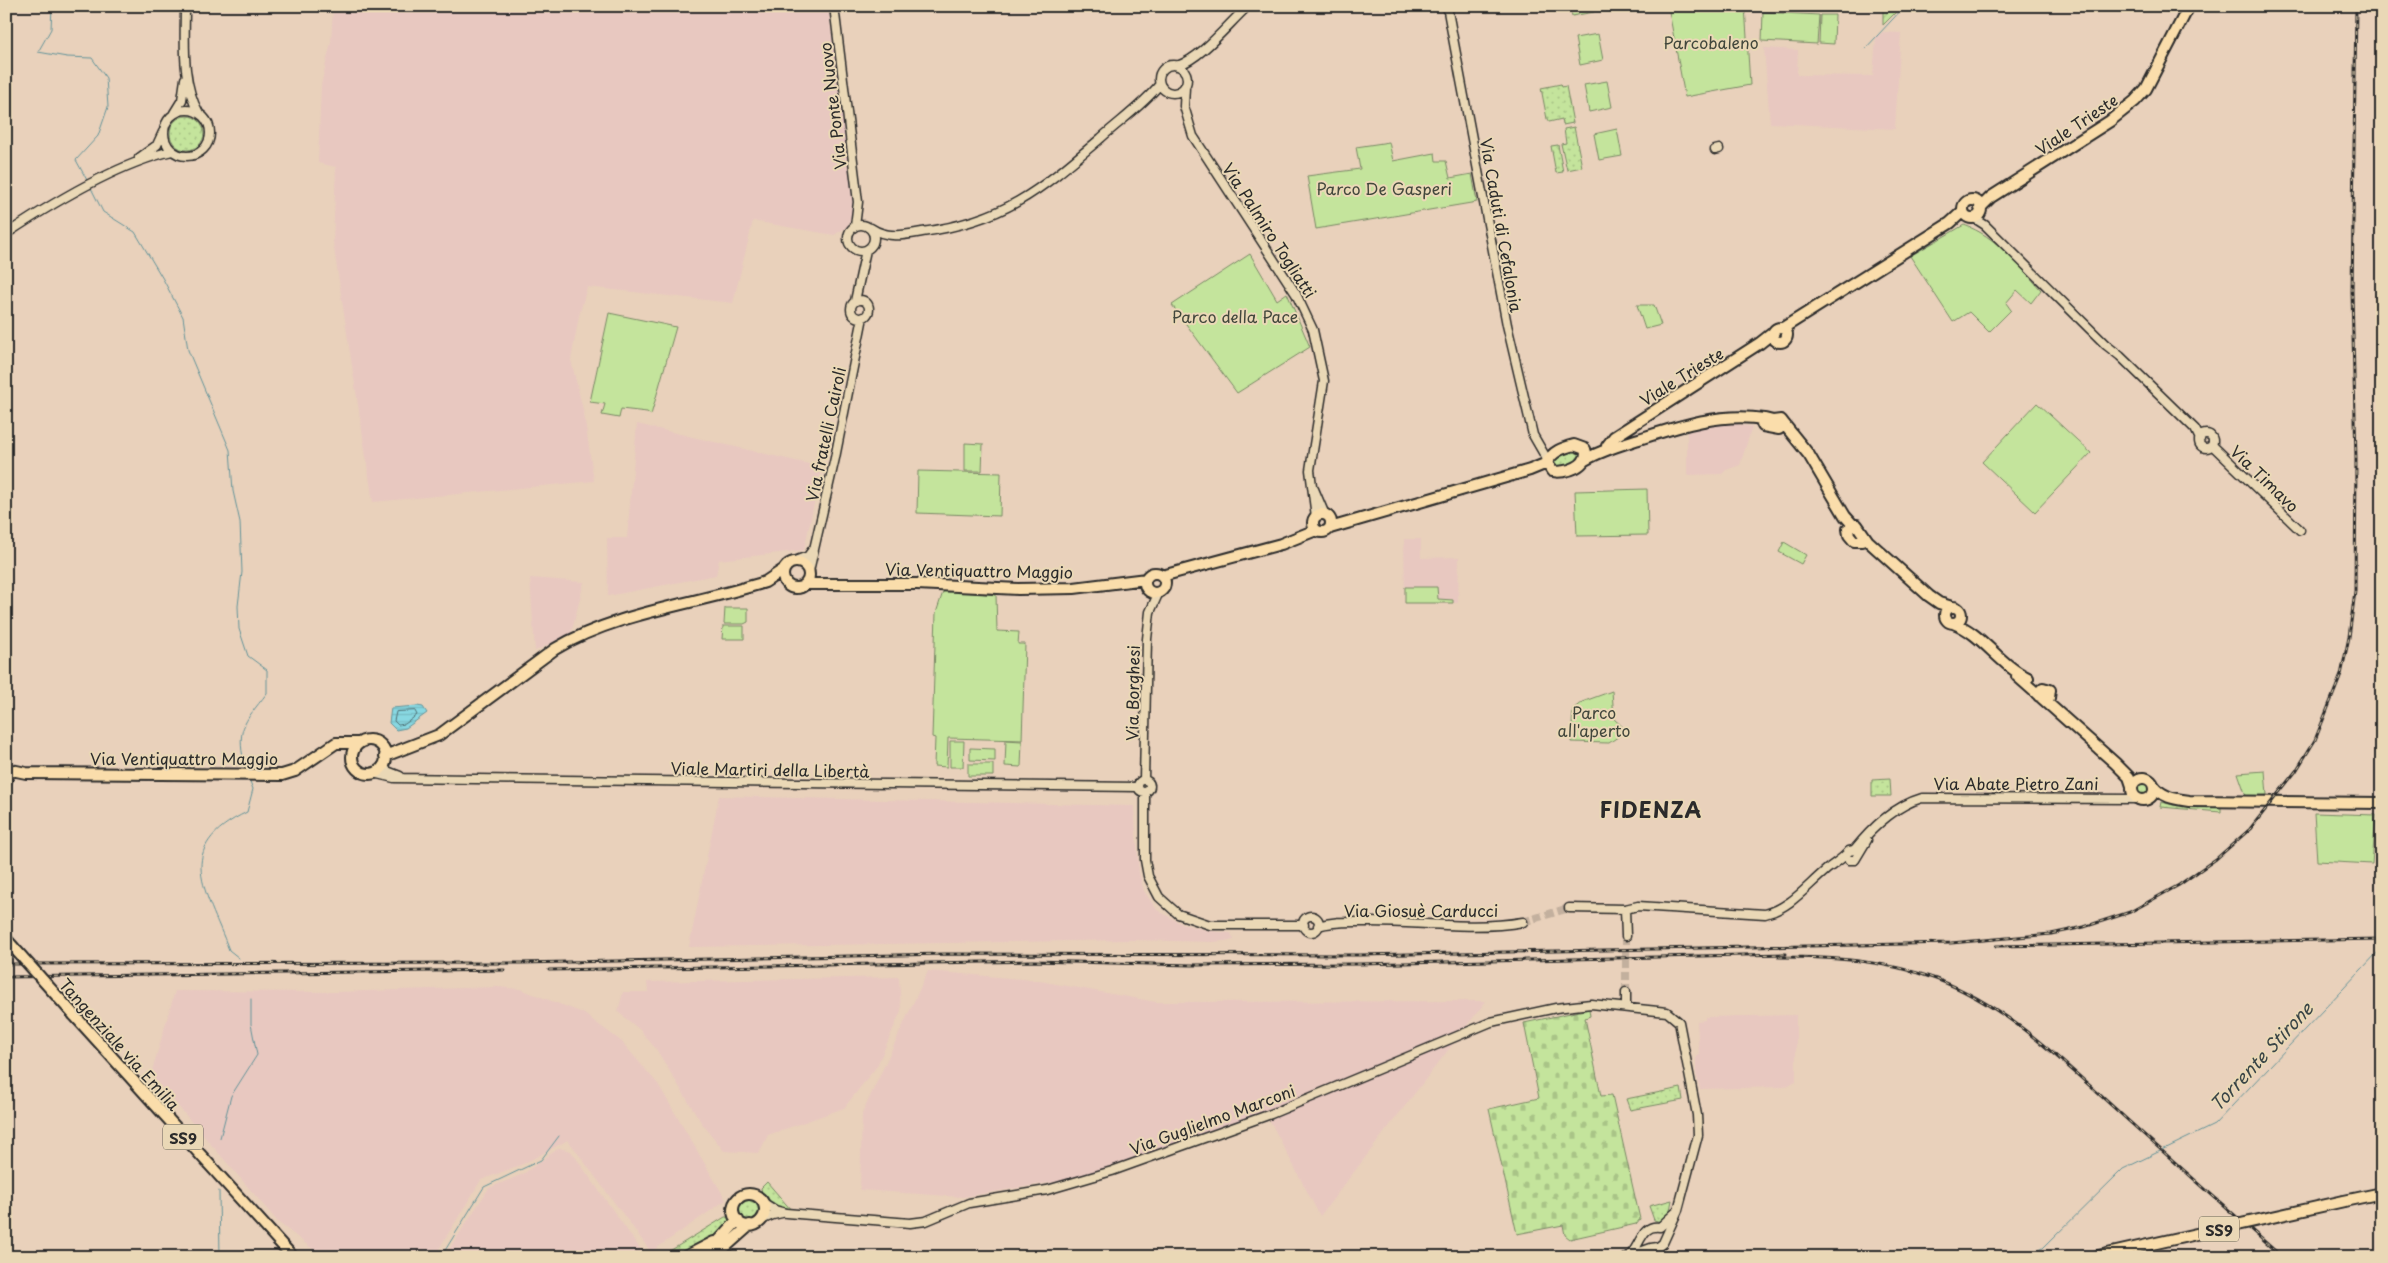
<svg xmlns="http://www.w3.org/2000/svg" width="2388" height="1263" viewBox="0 0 2388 1263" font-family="'Playpen Sans',sans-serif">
  <defs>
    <pattern id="grass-dots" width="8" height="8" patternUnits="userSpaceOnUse" patternTransform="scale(1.25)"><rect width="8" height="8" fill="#c4e49c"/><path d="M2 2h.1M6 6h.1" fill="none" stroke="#a9c487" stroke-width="1.8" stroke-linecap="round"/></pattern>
    <pattern id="cemetery-stones" width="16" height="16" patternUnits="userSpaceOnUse" patternTransform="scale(1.25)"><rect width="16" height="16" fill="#c4e49c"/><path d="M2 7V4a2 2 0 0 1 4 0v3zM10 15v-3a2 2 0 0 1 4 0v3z" fill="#a9c487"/></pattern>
    <pattern id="garden-furrows" width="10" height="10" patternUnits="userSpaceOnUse" patternTransform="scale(1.25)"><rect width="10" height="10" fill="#c4e49c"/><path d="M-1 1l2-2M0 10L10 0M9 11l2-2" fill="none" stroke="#a9c487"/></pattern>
    <pattern id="water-rules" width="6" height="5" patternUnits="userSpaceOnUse" patternTransform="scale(1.25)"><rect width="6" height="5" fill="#88d8e2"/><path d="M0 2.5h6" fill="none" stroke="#76bac2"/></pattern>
  </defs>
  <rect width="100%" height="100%" fill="#e9d1bb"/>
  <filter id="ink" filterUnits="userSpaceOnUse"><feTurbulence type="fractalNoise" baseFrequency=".02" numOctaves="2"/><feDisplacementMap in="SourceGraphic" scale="10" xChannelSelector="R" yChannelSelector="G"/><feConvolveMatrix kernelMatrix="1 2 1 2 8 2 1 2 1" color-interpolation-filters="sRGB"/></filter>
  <g filter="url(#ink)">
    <path fill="#e8c8c0" d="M333,6h495l26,197 -5,23 -15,9 -81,-14 -20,82 -146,-16 -8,29 -8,44 13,54 10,67 -221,21 -40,-260 3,-75 -18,-4 3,-78 10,-43z
      M1883,32l18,1 -6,96 -125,-6 -6,-75 34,2 -1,25 76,1 3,-39z
      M1718,423l19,1 15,3 -12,38 -14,5 -4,4 -35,1v-43z
      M637,424l185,43 -18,83 -85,10 -3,15 -108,21 -1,-58h20z
      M1404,539h17v19l38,-1 -1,46h-53z
      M530,578l54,4 -13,52 -36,17z
      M719,796l415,10 5,67 5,18 13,19 25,14 28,7 21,2 3,7 -21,2 -82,-2 -442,7z
      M928,971l106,9 122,22 330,-1 -166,215 -52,-99 -195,62 -110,18 -103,-7 2,-76z
      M899,977l2,34 -24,55 -33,42 -76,27 -9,18 -35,-2 -23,-29 -45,-73 -16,-19 -22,-18 5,-20h25l-1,-10z
      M497,987l23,2 63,24 38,28 37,43 68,116 -75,52 -83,-112 -45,24 -42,16 -47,77h-111l-44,-34 -128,-148 24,-84 159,1z
      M1796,1015v67l-12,5 -84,2 -4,-16v-17l3,-1 -2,-34 8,-1v-3z
      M559,1148l12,3 75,106h-202l45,-69 34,-14z"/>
    <path fill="url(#grass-dots)" stroke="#788864" d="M1561,84l1,3 4,-1 7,37 -10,2 -1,-6 -13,3 -2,-3 -6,-31z
      M170 133a17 17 0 1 1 34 0a17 17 0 1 1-34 0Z
      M1574,127l8,40 -15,3 -6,-26 5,-1 -2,-14z
      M1558,145l5,27 -7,1 -5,-27z
      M1570,448l13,3 -5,12 -23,5 -4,-8z
      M1890,779l1,17h-19v-16z
      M2137 789a7 7 0 1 1 14 0a7 7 0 1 1-14 0Z
      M2161,802l12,3 48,1v6l-61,-5z
      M1681,1088l2,12 -53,10 -4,-11z
      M767,1182l25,29c-16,-2 -28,-5 -31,-23z
      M737 1210a12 12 0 1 1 24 0a12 12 0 1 1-24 0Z
      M1672,1200l-3,16 -8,6 -7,-2 -5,-14z
      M725,1217h6l2,3 -3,8 -51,29h-19z"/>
    <path fill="url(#cemetery-stones)" stroke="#788864" d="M1589,1009l1,7 -5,2 16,78 11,-1 28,124 -4,5 -66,15 -5,-4 -2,-10 -46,9 -28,-125 50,-11 -15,-75z"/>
    <path fill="#c4e49c" stroke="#788864" d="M1570,6h23l1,6 -22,4z
      M1668,6h77l5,79 -65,12z
      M1763,12l56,3 -2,29 -55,-3z
      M1820,15h15l-1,29 -15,-1z
      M1598,34l5,26 -23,5 -5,-27z
      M1607,81l5,26 -23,5 -5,-27z
      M1617,129l5,27 -23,4 -5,-26z
      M1389,142l4,19 42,-8 1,8h10l4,17 22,-4 5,28 -161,27 -9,-53 53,-7 -4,-22z
      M1964,225c32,11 55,40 77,65l-10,13 -14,-13 -11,13 5,7 -22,22 -20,-20 -16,10 -43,-66z
      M1250,254l27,46 10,-7 23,54 -73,46 -65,-88z
      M1637,305h17l7,20 -16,4z
      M609,313l67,14 -25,88 -4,-3 -26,-3 -2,9 -17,-3 3,-11 -15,-2z
      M2037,403l54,50 -56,59 -53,-50z
      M965,443l18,1 -1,27h-17z
      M918,471l83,2 -1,43 -83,-3z
      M1647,489l1,46 -71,1 -2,-45z
      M1784,542l22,13 -5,9 -22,-12z
      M1405,587h32l1,12 15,1v3h-48z
      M949,590l47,5 1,36 22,1 -1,12h7l-3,96 -74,-2 -1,29 -13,-1 1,-28 -3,-1 4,-124 7,-21z
      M725,608h23v14l-4,2h-20z
      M723,626h21v13h-22z
      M1612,691l2,28 10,9 1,4 -16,11 -38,-1 2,-33 9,-7z
      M1006,740l16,1 -1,26 -16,-1z
      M950,741h14l-1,26h-13z
      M970,748l25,1v12l-25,-1z
      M968,764h25v12h-25z
      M2265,771l2,24 -21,1 -8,-23z
      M2314,813l62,2 -4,49 -55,-3z"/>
    <path fill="url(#garden-furrows)" stroke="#788864" d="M1883,6h19l-19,19z"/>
    <path fill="url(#water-rules)" stroke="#639399" d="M417,706l6,1 4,6 -21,15 -10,2 -7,-7 2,-15z"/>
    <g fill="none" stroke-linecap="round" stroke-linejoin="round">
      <path stroke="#507074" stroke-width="1" d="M415,711l2,4 -12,9 -7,1 -4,-4 2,-9z"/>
      <path stroke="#639399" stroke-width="1" d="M52,6l-1,23 -13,23 29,5 25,1 14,20 2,29 -10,29 -22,24 12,22
        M1864,50l41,-44
        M2381,184l1,-2
        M91,188l12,24 32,20 28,47 20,38 5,33 42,100 3,41 7,31 2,50 -4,34 1,23 9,27 19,14v23c-24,31 -32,36 -21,77
        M239,958l-10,-8c-23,-61 -57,-102 18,-138l6,-23 -4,-10
        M220,1138l11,-42 26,-41 -6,-31v-25
        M219,1191l1,66
        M441,1257l43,-70 57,-27 18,-24
        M2027,1257l16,-9 80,-79 91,-44 165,-174 3,-6"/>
      <path stroke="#c3b09e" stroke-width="8" stroke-dasharray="8 4" stroke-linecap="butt" d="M1523,922l46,-14
        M1626,936v56"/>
      <g stroke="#2b2b2b" stroke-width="11">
        <path id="minor" d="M185,6c0,35 -4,77 14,107
          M834,6l24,196 -3,24
          M1447,6l60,319 26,110 15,26
          M1159 79a14 14 0 1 1 28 0a14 14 0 1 1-28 0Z
          M1177,66c25,-8 51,-42 71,-60
          M1185,87l-1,19 9,30 103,158 17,36 11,51 -14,89 6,47
          M164 133a23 23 0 1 1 46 0a23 23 0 1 1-46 0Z
          M174,113l8,-13 3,-21
          M1715,150l4,-1
          M139,158l18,-13 6,-13
          M1974,218l11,7 121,120 14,11 75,73 5,10
          M848 238a13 13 0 1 1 26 0a13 13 0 1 1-26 0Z
          M871,228c16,11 34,7 51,4 83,-11 118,-42 179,-94 20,-18 42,-33 59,-54
          M6,234c48,-32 111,-70 166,-83
          M851 309a9 9 0 1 1 18 0a9 9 0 1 1-18 0Z
          M855,301l11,-51
          M2199 441a7 7 0 1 1 14 0a7 7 0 1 1-14 0Z
          M2212,445l88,85
          M1314,489l11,26
          M792,562l16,-6 5,-7
          M809,571l26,-113 28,-141
          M383,765l4,6 13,5
          M373,773l21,5 744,9
          M1138 786a6 6 0 1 1 12 0a6 6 0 1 1-12 0Z
          M1144,780l3,-141 3,-27 9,-20
          M1145,793v67l3,16 11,21 19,17 32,11h94
          M1854,850c18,-22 40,-44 68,-52l217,1
          M1846,855l3,5h6l12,-20
          M1569,908l56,1 13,-3 127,8c25,-6 41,-27 60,-43 8,-7 18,-12 24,-20l5,-1
          M1625,909l1,27
          M1303 924a8 8 0 1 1 16 0a8 8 0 1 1-16 0Z
          M1318,926c15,-5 31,-4 46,-4 53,-1 107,9 159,0
          M1626,1006v-14
          M764,1203l11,7 11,3 124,10 16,-2 43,-18 78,-13 65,-19 159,-57 220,-92 65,-14 35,-4 76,8 12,10 18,93 1,20 -20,75 -15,33 -5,4 -7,1 -25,9
          M761,1220l12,-5 9,-2
          M1632,1253c9,-11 11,-29 28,-26l15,-14"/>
      </g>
      <g stroke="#2b2b2b" stroke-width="14">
        <path id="major" d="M1963 209a9 9 0 1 1 18 0a9 9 0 1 1-18 0Z
          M1980,208l11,-11 119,-76 25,-20 11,-12 43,-83
          M1783,328l167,-105 13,-12
          M1773 335a7 7 0 1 1 14 0a7 7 0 1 1-14 0Z
          M1765,419l8,2 8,-1 3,4 -5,5 -16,-3 -2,-5z
          M1784,424l25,31 36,61 8,9
          M1574,445l11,4c6,17 -20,25 -33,22l-5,-8c5,-12 16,-15 27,-18z
          M1607,446l7,-9 146,-94 14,-11
          M1585,460c17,-10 35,-15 54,-21 40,-13 82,-27 125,-20
          M1313 523a9 9 0 1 1 18 0a9 9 0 1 1-18 0Z
          M1330,528l200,-58 17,-7
          M1865,537l-3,4h-8l-5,-6 -1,-6 5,-4h4l11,16 61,55 10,7 13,4
          M783 575a13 13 0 1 1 26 0a13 13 0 1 1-26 0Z
          M1145 583a10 10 0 1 1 20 0a10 10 0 1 1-20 0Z
          M1162,576l119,-32 35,-14
          M806,584h111l101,5 56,-1 72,-9
          M1945 615a8 8 0 1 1 16 0a8 8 0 1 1-16 0Z
          M1953,623c29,10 46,42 75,55
          M2017,676l26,23 6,-1 1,-8 -7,-2 -4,4v4
          M2043,699l72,64 14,14 3,9
          M352 757a17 17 0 1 1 34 0a17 17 0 1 1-34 0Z
          M385,756l54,-21 116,-86c61,-37 142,-45 210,-67l18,-12
          M6,768l3,5 -3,7
          M7,769l19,4 256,2 13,-4 41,-28h23
          M2132 789a11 11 0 1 1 22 0a11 11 0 1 1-22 0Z
          M2154,786c9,12 22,13 35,15l193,2
          M74,1015l219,242
          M733 1210a16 16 0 1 1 32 0a16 16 0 1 1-32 0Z
          M2344,1201l38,-8
          M685,1257l29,-15
          M704,1257l34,-37
          M714,1257l36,-32"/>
      </g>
      <use href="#minor" stroke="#ead8b6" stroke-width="8"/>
      <use href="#major" stroke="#faddab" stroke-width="10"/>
      <g stroke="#2b2b2b" stroke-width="3">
        <path id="rail" d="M1996,946l386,-7
          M1779,957c54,0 105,3 157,22 72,27 128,84 185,135 53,48 107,95 161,143
          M6,964l515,-1 424,-9 415,1 591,-12 100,-9 33,-7 46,-15 49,-27 37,-26 34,-30 46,-58 19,-31 26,-65 8,-38 6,-46 1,-132 -4,-167 4,-286
          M549,970l484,-9 158,4 169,-1 426,-10
          M6,977l498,-7"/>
      </g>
      <use href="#rail" stroke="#ead8b6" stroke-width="1" stroke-dasharray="4" stroke-linecap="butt"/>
      <g stroke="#2b2b2b" stroke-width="14" stroke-linecap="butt">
        <path id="major-bridge" d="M6,939l68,76
          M2094,1257l250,-56"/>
      </g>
      <use href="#major-bridge" stroke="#faddab" stroke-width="10"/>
    </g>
  </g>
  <g text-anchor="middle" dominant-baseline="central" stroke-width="4" stroke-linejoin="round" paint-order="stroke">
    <g fill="#ead8b6" stroke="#645f55" stroke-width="1">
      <rect x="163" y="1124.5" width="40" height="25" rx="4"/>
      <rect x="2199" y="1216.5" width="40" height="25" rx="4"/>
    </g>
    <g font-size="15" font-weight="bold" fill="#2b2b2b">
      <text x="183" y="1137">SS9</text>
      <text x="2219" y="1229">SS9</text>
    </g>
    <g font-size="16" fill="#42473c" stroke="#ead8b6">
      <text x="1711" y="42">Parcobaleno</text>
      <text x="1384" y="188">Parco De Gasperi</text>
      <text x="1235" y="316">Parco della Pace</text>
      <text x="1594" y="712">Parco<tspan x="1594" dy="18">all'aperto</tspan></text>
    </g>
    <g font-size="16" fill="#2b2b2b" stroke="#ead8b6">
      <text transform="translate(832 106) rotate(-97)">Via Ponte Nuovo</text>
      <text transform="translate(2076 124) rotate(-34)">Viale Trieste</text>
      <text transform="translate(1502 225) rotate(80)">Via Caduti di Cefalonia</text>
      <text transform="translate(1270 230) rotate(57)">Via Palmiro Togliatti</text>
      <text transform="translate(1681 376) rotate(-32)">Viale Trieste</text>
      <text transform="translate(825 434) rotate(-78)">Via fratelli Cairoli</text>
      <text transform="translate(2265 478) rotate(44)">Via Timavo</text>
      <text transform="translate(979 570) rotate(1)">Via Ventiquattro Maggio</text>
      <text transform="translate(1132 693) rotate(-89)">Via Borghesi</text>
      <text x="184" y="758">Via Ventiquattro Maggio</text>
      <text transform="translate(770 769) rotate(1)">Viale Martiri della Libertà</text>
      <text x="2016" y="783">Via Abate Pietro Zani</text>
      <text x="1421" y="910">Via Giosuè Carducci</text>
      <text transform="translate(120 1044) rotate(48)">Tangenziale via Emilia</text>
      <text transform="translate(1212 1119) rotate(-20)">Via Guglielmo Marconi</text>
    </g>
    <g font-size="18" font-style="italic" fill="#394546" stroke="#ead8b6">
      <text transform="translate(2261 1056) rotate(-47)">Torrente Stirone</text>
    </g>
    <g font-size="21" font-weight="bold" letter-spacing="1" fill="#2b2b2b" stroke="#ead8b6">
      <text x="1651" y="809">FIDENZA</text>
    </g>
  </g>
  <rect width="2388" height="1263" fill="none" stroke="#ead8b6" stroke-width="25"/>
  <rect x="12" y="12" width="2363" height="1238" fill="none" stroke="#2b2b2b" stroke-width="2" filter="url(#ink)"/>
</svg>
